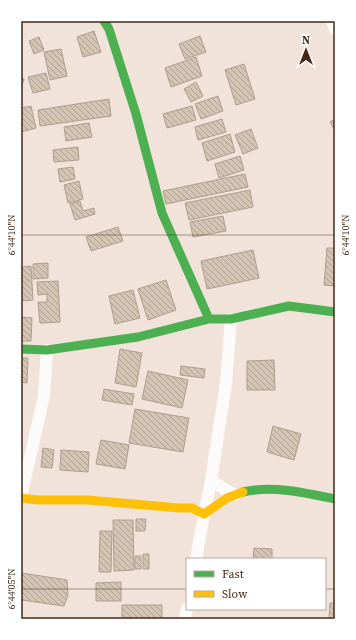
<svg xmlns="http://www.w3.org/2000/svg" width="356" height="640" viewBox="0 0 356 640" font-family="'Source Serif 4',serif">
  <defs>
    <pattern id="building-back-hatch" width="6" height="6" patternUnits="userSpaceOnUse"><rect width="6" height="6" fill="#d4c4b4"/><path d="M-1 5l2 2M0 0l6 6M5-1l2 2" fill="none" stroke="#ae9f91"/></pattern>
  </defs>
  <rect width="100%" height="100%" fill="#f2e3da"/>
  <path fill="url(#building-back-hatch)" stroke="#ac9e8e" d="M94,31l7,21 -18,5 -6,-20z
    M200,36l6,16 -21,7 -6,-15z
    M39,37l5,13 -10,4 -5,-13z
    M61,49l6,27 -17,4 -6,-28z
    M196,57l6,19 -31,11 -6,-19z
    M244,64l11,35 -19,6 -11,-35z
    M46,73l4,16 -17,4 -5,-16z
    M21,78l3,1 -3,10z
    M196,82l7,14 -12,6 -7,-13z
    M218,96l5,15 -22,8 -6,-15z
    M109,99l2,17 -71,10 -2,-16z
    M31,106l5,22 -15,4v-24z
    M192,106l4,14 -29,8 -4,-14z
    M222,119l4,13 -28,8 -3,-13z
    M335,119v12l-5,-9z
    M89,123l3,14 -26,4 -2,-14z
    M251,129l7,19 -15,6 -8,-19z
    M230,134l5,18 -28,9 -5,-18z
    M78,147l1,13 -25,2 -1,-12z
    M240,156l4,14 -25,8 -4,-14z
    M73,167l2,12 -15,3 -2,-13z
    M245,174l3,13 -82,17 -3,-13z
    M79,181l4,18 -15,4 -4,-18z
    M250,190l3,17 -64,13 -4,-17z
    M80,201l3,10 11,-3 1,6 -20,6 -5,-16z
    M223,216l3,15 -33,6 -3,-15z
    M118,227l5,14 -32,10 -5,-14z
    M327,248h8v38l-11,-1z
    M253,250l6,28 -52,11 -6,-28z
    M48,263v15l-15,1v-15z
    M31,266l2,34 -12,1v-34z
    M166,280l10,30 -28,10 -10,-31z
    M58,281l2,41 -20,1 -2,-21h9v-8l-9,1 -1,-13z
    M133,290l7,28 -25,6 -6,-28z
    M21,317l11,1 -1,23h-10z
    M120,349l22,4 -6,34 -21,-4z
    M21,358h7l-1,25 -6,-1z
    M274,360l1,30h-28v-29z
    M181,366l24,3 -1,9 -24,-3z
    M148,371l40,9 -6,28 -40,-9z
    M104,389l30,5 -2,11 -30,-5z
    M135,409l54,9 -6,34 -54,-9z
    M273,426l28,8 -7,26 -27,-8z
    M101,440l28,5 -4,24 -29,-5z
    M43,448l11,2 -2,18 -11,-1z
    M61,450l28,2 -1,20 -28,-2z
    M136,519h10l-1,12h-9z
    M113,520h20l1,50 -20,1z
    M100,531h12l-1,41h-12z
    M254,548l18,1v10h-19z
    M143,554h6v15h-6z
    M135,556h6v13h-6z
    M22,573l45,7 1,15 -4,11 -43,-6z
    M121,582v19h-25v-18z
    M330,603h5v16h-6z
    M122,605h40v14h-40z"/>
  <g fill="none" stroke-linecap="round" stroke-linejoin="round">
    <path stroke="#fdfbf9" stroke-width="12" d="M332,21l3,8
      M211,481l24,14
      M21,497l23,-101 3,-46
      M196,559l8,-45 7,-33 15,-98 5,-64
      M185,619l2,-11"/>
    <path stroke="#4caf50" stroke-width="9" d="M104,21l5,8 27,85 26,99 47,106
      M21,349l26,1 91,-13 71,-18h22l58,-13 46,6
      M243,492c30,-7 63,1 92,7"/>
    <path stroke="#ffc107" stroke-width="9" d="M21,498l17,2h50l91,8h13l12,6 23,-16 16,-6"/>
  </g>
  <path fill="none" stroke="#432a18" stroke-width="1" stroke-opacity="0.45" d="M21,235h314M21,589h166M325,589h10"/>
  <rect width="356" height="640" fill="none" stroke="#ffffff" stroke-width="44"/>
  <rect x="186" y="558" width="140" height="52" fill="#ffffff" stroke="#b4aaa3"/>
  <rect x="194" y="571" width="20" height="6" fill="#4caf50" stroke="#b4aaa3"/>
  <text x="222" y="578" font-size="12" fill="#432a18">Fast</text>
  <rect x="194" y="591" width="20" height="6" fill="#ffc107" stroke="#b4aaa3"/>
  <text x="222" y="598" font-size="12" fill="#432a18">Slow</text>
  <g transform="translate(306 50)" stroke="#ffffff" stroke-width="3" paint-order="stroke">
  <path d="M0-3L7 15L0 10L-7 15Z" fill="#432a18"/>
  <text y="-6" font-size="11" font-weight="bold" text-anchor="middle" fill="#432a18">N</text>
  </g>
  <rect x="22" y="22" width="312" height="596" fill="none" stroke="#432a18" stroke-width="1.5"/>
  <g font-size="10" text-anchor="middle" fill="#432a18">
    <text transform="translate(11 235) rotate(-90)" y="4">6°44'10"N</text>
    <text transform="translate(345 235) rotate(-90)" y="4">6°44'10"N</text>
    <text transform="translate(11 589) rotate(-90)" y="4">6°44'05"N</text>
  </g>
</svg>
